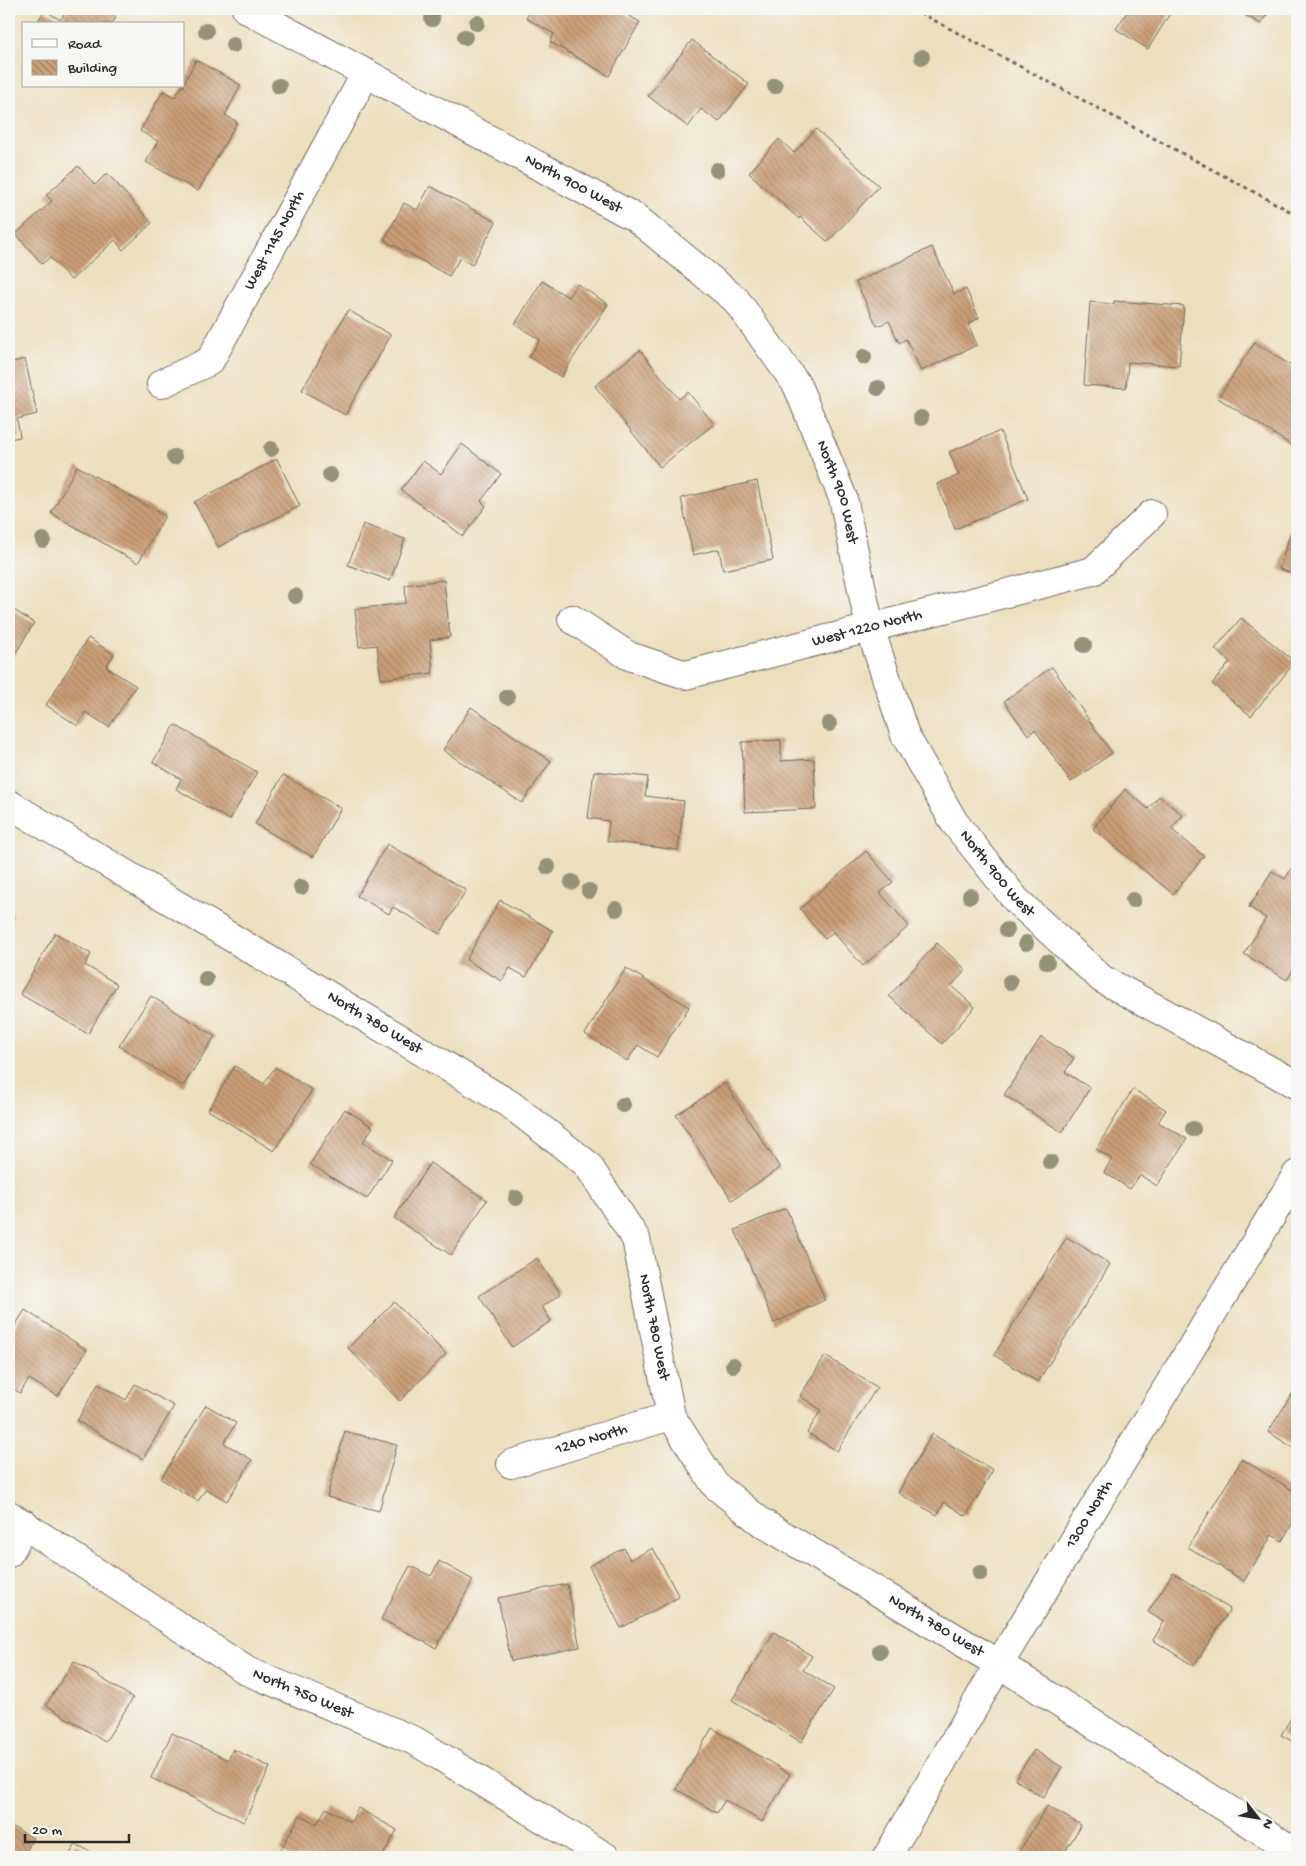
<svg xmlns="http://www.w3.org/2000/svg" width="1306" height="1866" viewBox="0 0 1306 1866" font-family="'Gochi Hand',sans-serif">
  <defs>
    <pattern id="building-back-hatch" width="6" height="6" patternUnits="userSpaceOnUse" patternTransform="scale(1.25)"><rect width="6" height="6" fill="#ca9e77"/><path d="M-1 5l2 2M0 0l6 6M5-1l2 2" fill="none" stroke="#a48162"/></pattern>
  </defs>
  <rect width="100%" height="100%" fill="#f6f6f2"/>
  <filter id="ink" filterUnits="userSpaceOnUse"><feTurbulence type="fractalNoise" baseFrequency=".02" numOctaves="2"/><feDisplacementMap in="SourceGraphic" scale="10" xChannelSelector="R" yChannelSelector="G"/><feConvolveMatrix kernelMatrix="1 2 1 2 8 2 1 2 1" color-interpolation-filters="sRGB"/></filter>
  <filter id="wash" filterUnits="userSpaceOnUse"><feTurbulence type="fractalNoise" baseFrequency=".0096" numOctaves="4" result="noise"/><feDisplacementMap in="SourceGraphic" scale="20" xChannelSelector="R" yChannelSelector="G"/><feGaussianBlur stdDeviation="1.12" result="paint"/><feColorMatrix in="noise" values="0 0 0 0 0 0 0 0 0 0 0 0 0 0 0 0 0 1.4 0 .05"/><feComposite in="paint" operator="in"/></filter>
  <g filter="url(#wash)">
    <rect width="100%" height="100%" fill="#ecdfbd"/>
    <g id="blocks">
      <path fill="url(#building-back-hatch)" d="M68,9h36l12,8 -4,7h-76l9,-14 15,10z
        M531,9h86l23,13 -31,54 -59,-34 4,-8 -28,-16z
        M1129,9h37l5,3 -23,37 -32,-20z
        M1234,9h36l-9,15z
        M692,40l57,44 -30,38 -18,-13 -13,18 -40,-31z
        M196,60l45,25 -16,30 12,7 -39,69 -52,-29 12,-21 -18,-10 23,-40 12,6 7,-11h2v-3z
        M816,129l63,57 -51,56 -28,-25 -1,2 -50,-46 30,-34 15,14z
        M78,166l17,19 12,-12 45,50 -29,27 -8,-10 -44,40 -21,-23 -8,7 -26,-30 36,-33 -6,-6z
        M430,186l66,36 -24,43 -12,-7 -11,18 -65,-36 20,-37 13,7z
        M932,247l22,47 12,-5 13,29 -11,6 9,21 -56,26 -15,-32 -7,4 -10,-22 -12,5 -21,-44z
        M542,281l26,16 9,-13 31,20 -47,73 -32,-20 11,-17 -25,-16z
        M1114,301l70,5 -5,60 -51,-4 -2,26 -42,-3 6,-83 24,2z
        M348,310l43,25 -46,80 -43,-25z
        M1255,342l42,28v66l-6,9 -73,-47z
        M640,350l39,49 9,-7 26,32 -54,43 -65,-81z
        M25,359l12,55 -20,5 3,18 -11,2v-76z
        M1000,431l28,68 -73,30 -18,-45 22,-9 -10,-23z
        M462,444l39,30 -20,27 5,5 -23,30 -62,-46 22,-29 18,13z
        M277,459l23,47 -82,41 -24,-45z
        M77,466l88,50 -27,47 -87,-50z
        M757,481l16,79 -50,10 -4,-21 -26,6 -12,-57z
        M1297,513v62l-18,-6z
        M363,524l42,15 -15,42 -42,-16z
        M444,580l6,57 -20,3 3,33 -52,6 -4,-34 -18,2 -4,-38 51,-6 -1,-18z
        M9,607l25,16 -25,41z
        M1241,618l54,44 -44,54 -39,-32 18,-22 -15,-13z
        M88,638l26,16 -8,13 30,19 -27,41 -24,-15 -7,14 -32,-21z
        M1052,667l60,86 -41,29 -36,-52 -7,5 -24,-34z
        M471,707l80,54 -29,42 -79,-53z
        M175,725l82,47 -27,48 -54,-31 5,-10 -28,-17z
        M781,740v21l33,-2 2,50 -71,3 -3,-70z
        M594,771l54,6 -3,19 39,5 -6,49 -71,-9 2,-20 -21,-3z
        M283,775l58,33 -28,49 -58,-33z
        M1125,789l23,20 11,-13 24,19 -12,14 33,27 -31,38 -80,-65z
        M387,844l79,46 -26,44 -47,-27 -4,7 -32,-18z
        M866,851l27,31 -13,11 29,33 -46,40 -30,-34 -8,7 -25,-30z
        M1297,860v103l-10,17 -43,-26 22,-36 -17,-11 23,-36 13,8z
        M500,900l53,31 -27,46 -16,-9 -8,13 -36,-21z
        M9,912l4,3 -4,8z
        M55,933l36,21 -6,11 32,19 -29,50 -68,-40z
        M937,943l29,27 -15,16 24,21 -33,37 -53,-48z
        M626,968l63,39 -32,50 -19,-12 -11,16 -42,-27z
        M151,996l64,40 -32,50 -64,-40z
        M1041,1037l33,21 -9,14 25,16 -28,44 -58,-37z
        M235,1066l29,18 11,-17 37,23 -38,61 -66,-41z
        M725,1083l55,85 -48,32 -56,-85z
        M1133,1089l33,21 -8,12 29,17 -30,47 -17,-11 -10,14 -26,-17 8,-13 -16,-10z
        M345,1109l28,18 -10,15 29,18 -25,39 -57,-35z
        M430,1163l57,37 -36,55 -57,-37z
        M786,1208l39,92 -51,23 -39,-93z
        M1067,1237l43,27 -72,118 -44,-27z
        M537,1258l24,36 -19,13 9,14 -39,26 -33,-51z
        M394,1302l52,52 -46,47 -52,-53z
        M25,1310l62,40 -29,46 -29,-17 -9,14 -11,-7v-51z
        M825,1356l52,31 -40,64 -30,-18 14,-23 -21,-14z
        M98,1384l28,16 9,-16 39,22 -31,53 -66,-38z
        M1297,1386v64l-29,-18z
        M206,1405l30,18 -12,20 28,17 -25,41 -21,-12 -8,12 -37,-22z
        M345,1431l52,14 -18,66 -52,-14z
        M932,1434l61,36 -27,46 -22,-14 -7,13 -39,-22z
        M1242,1459l55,34v23l-15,25 -10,-6 -28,46 -56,-34z
        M624,1548l6,12 23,-12 26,49 -58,31 -32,-62z
        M439,1561l34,19 -37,68 -55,-29 29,-53 21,10z
        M1173,1573l57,36 -36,57 -41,-26 11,-18 -16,-10z
        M567,1584l13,63 -69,14 -13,-63z
        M774,1632l38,24 -9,14 31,19 -33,53 -69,-42z
        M74,1661l59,37 -28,44 -59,-37z
        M1297,1708v36l-16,-9z
        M712,1728l78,46 -28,48 -37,-22 -8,13 -41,-24z
        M172,1733l56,27 5,-11 37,18 -26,55 -93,-44z
        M1034,1750l28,17 -19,31 -28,-19z
        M1047,1806l34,19 -19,32h-34l-9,-5z
        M326,1808l25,14 7,-14 39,22 -15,27h-91l-11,-6 20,-36 17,9z
        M9,1825l24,13 -10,19h-14z
        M76,1844l24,13h-32z"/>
    </g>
  </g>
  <g filter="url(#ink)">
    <use href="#blocks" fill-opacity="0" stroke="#6f6a5e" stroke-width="1"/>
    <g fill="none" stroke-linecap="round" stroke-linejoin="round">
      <g stroke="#6f6a5e" stroke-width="30">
        <g id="minor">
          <path id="s1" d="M246,9l390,209 100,82 61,85 46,113 27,130 35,107 49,87 62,78 86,79 195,106"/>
          <path id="s2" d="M161,384l49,-23 156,-288"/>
          <path id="s3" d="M572,619l57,37 57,19 407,-104 59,-57"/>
          <path id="s4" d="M9,804l502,301 76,59 49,75 35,177 44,69 46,37 238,142 298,189"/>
          <path id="s5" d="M511,1464l160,-48"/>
          <path id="s6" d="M9,1515l238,156 168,70 191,116"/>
          <path d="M9,1553l16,-29"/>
          <path id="s7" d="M887,1857l112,-193 298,-490"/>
        </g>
      </g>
      <path stroke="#6f6a5e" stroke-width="3" stroke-dasharray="4 4" stroke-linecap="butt" d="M913,9l384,206"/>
      <use href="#minor" stroke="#fff" stroke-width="28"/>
    </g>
    <g fill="#959377">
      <circle cx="432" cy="19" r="8"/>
      <circle cx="477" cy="23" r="8"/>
      <circle cx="206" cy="31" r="8"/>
      <circle cx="465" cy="37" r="8"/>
      <circle cx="233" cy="45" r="8"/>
      <circle cx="922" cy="57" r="8"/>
      <circle cx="279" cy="86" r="8"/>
      <circle cx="775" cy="86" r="8"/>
      <circle cx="717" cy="170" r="8"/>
      <circle cx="864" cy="357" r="8"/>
      <circle cx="878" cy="388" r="8"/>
      <circle cx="921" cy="418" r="8"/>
      <circle cx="271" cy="449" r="8"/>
      <circle cx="174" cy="457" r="8"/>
      <circle cx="330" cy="475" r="8"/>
      <circle cx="43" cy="540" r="8"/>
      <circle cx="295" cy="596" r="8"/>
      <circle cx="1084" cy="645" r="8"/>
      <circle cx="507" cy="697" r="8"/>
      <circle cx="829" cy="724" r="8"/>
      <circle cx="548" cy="867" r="8"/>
      <circle cx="572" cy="882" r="8"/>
      <circle cx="301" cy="887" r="8"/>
      <circle cx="589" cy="891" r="8"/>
      <circle cx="970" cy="896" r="8"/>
      <circle cx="1133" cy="900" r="8"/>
      <circle cx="616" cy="909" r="8"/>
      <circle cx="1007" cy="930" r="8"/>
      <circle cx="1026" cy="943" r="8"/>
      <circle cx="1047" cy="962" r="8"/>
      <circle cx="206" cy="979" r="8"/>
      <circle cx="1010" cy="982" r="8"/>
      <circle cx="623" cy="1105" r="8"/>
      <circle cx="1193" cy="1129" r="8"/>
      <circle cx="1050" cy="1162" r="8"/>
      <circle cx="516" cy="1198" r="8"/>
      <circle cx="733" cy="1365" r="8"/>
      <circle cx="980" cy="1573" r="8"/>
      <circle cx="880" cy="1651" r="8"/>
    </g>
  </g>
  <g text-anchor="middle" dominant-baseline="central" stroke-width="5" stroke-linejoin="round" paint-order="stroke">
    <g font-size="16" fill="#2b2b2b" stroke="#f6f6f2">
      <text stroke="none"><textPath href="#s1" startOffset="371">North 900 West</textPath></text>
      <text stroke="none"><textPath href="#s2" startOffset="191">West 1145 North</textPath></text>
      <text stroke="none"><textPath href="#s1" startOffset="791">North 900 West</textPath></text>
      <text stroke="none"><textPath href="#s3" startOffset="315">West 1220 North</textPath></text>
      <text stroke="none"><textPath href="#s1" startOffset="1211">North 900 West</textPath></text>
      <text stroke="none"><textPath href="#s4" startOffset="426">North 780 West</textPath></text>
      <text stroke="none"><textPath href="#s4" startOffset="861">North 780 West</textPath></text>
      <text stroke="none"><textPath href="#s5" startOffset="84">1240 North</textPath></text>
      <text stroke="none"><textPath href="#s7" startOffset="398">1300 North</textPath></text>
      <text stroke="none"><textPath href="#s4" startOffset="1296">North 780 West</textPath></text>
      <text stroke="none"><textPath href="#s6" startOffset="345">North 750 West</textPath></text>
    </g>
  </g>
  <rect width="1306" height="1866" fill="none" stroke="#f6f6f2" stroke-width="30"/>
  <rect x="22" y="22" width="162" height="65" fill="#f6f6f2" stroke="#a5a5a2"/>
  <rect x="32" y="39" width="25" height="8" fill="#ffffff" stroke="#a5a5a2"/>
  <text x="68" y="48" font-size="15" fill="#2b2b2b">Road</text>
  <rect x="32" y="60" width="25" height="15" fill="url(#building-back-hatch)" stroke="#a5a5a2"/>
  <text x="68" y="72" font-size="15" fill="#2b2b2b">Building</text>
  <g transform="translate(1258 1818) rotate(121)" stroke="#f6f6f2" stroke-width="4" paint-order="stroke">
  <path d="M0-4L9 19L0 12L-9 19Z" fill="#2b2b2b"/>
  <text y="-8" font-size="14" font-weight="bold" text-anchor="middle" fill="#2b2b2b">N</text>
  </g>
  <path d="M25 1834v8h104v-8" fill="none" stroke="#2b2b2b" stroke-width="2.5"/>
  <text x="32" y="1834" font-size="15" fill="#2b2b2b" stroke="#f6f6f2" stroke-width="4" paint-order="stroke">20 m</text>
</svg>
